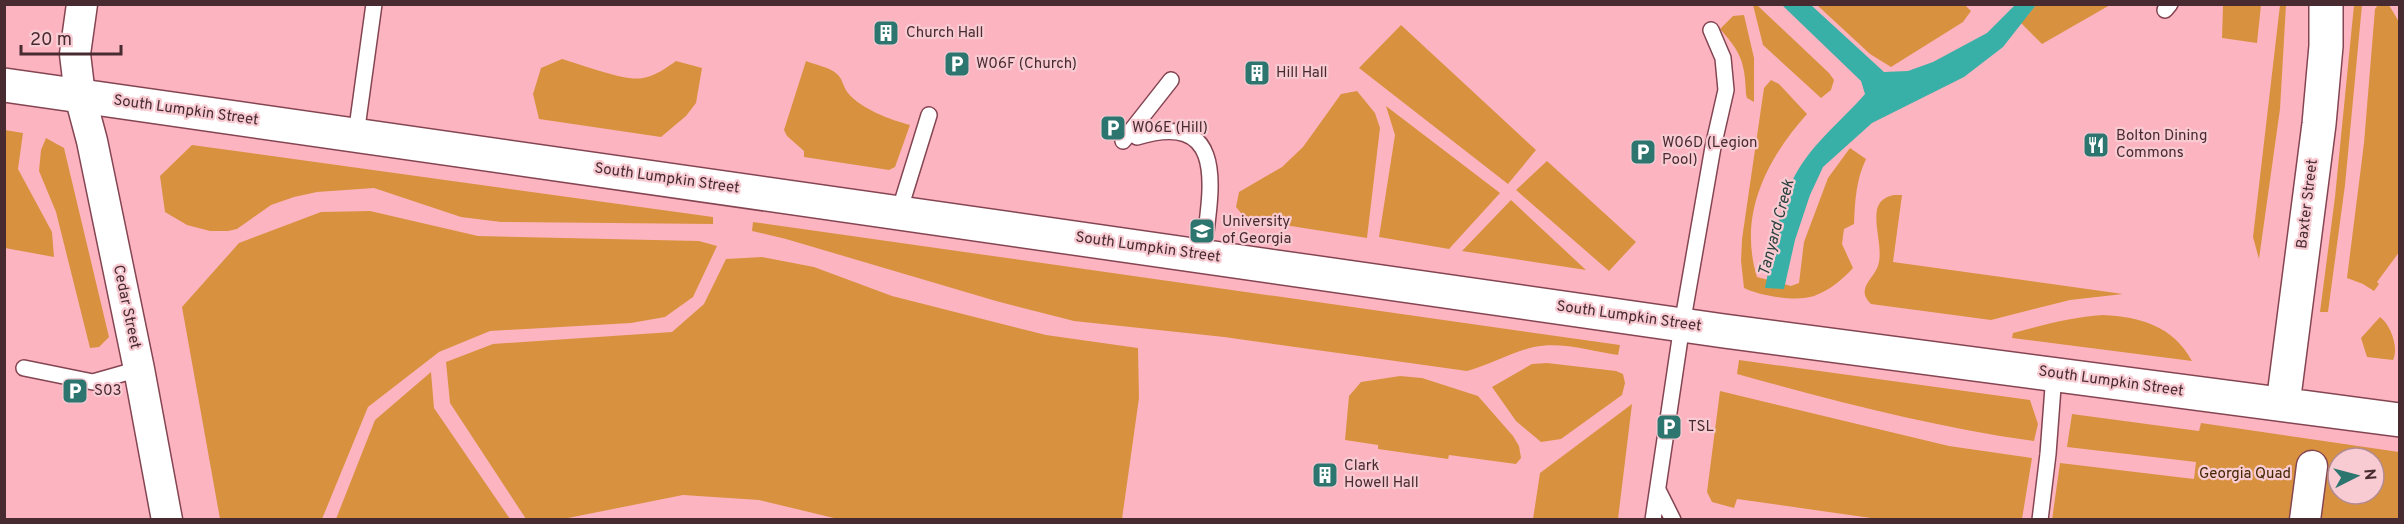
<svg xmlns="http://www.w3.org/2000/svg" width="2404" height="524" viewBox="0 0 2404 524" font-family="Overpass,sans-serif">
  <rect width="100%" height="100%" fill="#fdb4c1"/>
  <path fill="#d8923f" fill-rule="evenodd" d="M1964,4l7,7 -8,11 -72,45 -21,-13 -53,-49z
    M1753,5h4l72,68 5,7 -3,10 -10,8 -58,-53z
    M2036,5h74l-68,39 -21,-21z
    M2223,5h38l-4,38 -35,-5z
    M2280,5h6l-6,104 -21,150 -6,-22z
    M2354,5h8l-17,180 -17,127h-8l15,-115z
    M2378,5h11l10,17 1,229 -23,31 2,2 -5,7 -11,-7 -16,-6 17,-135 11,-134z
    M1744,15l10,43v44l-7,-4 -1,-4c-1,-31 -5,-42 -26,-65l13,-13z
    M1401,25l135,125 -28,34 -149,-116z
    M562,59c18,5 64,23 81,19 12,-2 23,-10 33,-17l26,7 -6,35 -10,13 -25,21 -122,-18 -6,-25 8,-26z
    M806,61c10,4 23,6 31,13 6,5 6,13 11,19 13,16 43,27 62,32l-15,42 -6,3 -85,-13v-6l-17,-15 -3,-6z
    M1771,80l8,4 28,30c-41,46 -69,101 -50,163l34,9 8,-3 5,-41 24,-64 22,-30 16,11c-10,21 -11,42 -12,65l-10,5 -2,15 11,24c-11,12 -23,22 -39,28 -17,6 -54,0 -70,-8l-3,-27 1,-22 22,-151z
    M1357,91l18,22 5,15 -13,110 -121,-19 -10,-12 3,-15 43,-25 21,-20 38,-53z
    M1386,106l114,87 -51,56 -70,-12 16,-102z
    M5,130l18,3 -5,36 34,63 2,25 -49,-9z
    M46,138l18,10 45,189 -10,10 -9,1 -34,-136 -17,-41 2,-21z
    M192,145l521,72v7l-212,-2 -40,-5 -87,-29 -57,4 -23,5 -23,8 -34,24 -9,2h-18l-23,-6 -22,-13 -5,-36z
    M1547,161l89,81 -27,29 -93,-81z
    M1894,195h8l-9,67 230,32 -53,6 -79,20 -120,-16c-17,-17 5,-25 8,-42 3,-17 -5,-35 -2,-53 3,-9 8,-12 17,-14z
    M1511,200l75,70 -124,-19z
    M370,211l108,25 221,5 18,5 -24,51 -28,20 -34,6 -141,8 -51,21 -71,55 -46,112h-102l-38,-212 57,-64 82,-31z
    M753,222l867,123 -2,10c-26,-4 -58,-14 -84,-8 -23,5 -44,18 -67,24l-243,-34 -150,-16 -78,-20 -210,-62 -34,-8z
    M762,257l52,10 78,29 154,39 92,13 1,50 -17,121h-284l-79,-19 -76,-5 -120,24h-37l-76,-116 -4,-41 47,-18 179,-12 32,-28 22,-45z
    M2103,315c38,2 70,11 89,46l-180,-23 1,-5c30,-8 59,-16 90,-18z
    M2380,317c11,8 19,31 13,43l-26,-3 -6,-19z
    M1739,360l291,40 8,24 -4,17c-101,-14 -199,-40 -297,-67z
    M1547,363l69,8 7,3 2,9 -3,12 -61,44 -20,3 -25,-21 -24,-34 40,-23z
    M431,372l3,36 76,111h-174l39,-99z
    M1400,376l22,2 56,18 35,40 6,10 2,12 -5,6 -67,-9 -1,4 -70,-10v-4l-33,-5 4,-44 12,-14z
    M1720,391l229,55 83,12 -10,61h-144l-141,-20 -3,9 -22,-6 -5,-10z
    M1632,404l-14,115h-85l7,-46z
    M2072,414l127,17 2,-8 198,29v67l-347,1 8,-57 134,16 2,-17 -129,-15zM2338,458h36v36h-36z"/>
  <path fill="#38b0a7" d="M1782,5h29l73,67 24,-1 25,-9 54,-29 28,-28h21l-33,42 -39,30 -92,46 -49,44 -13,28 -15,45 -11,49 -19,-1c7,-34 12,-72 26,-104 15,-36 50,-62 74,-90l-4,-13z"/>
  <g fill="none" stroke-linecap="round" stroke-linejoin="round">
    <g stroke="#844552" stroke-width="18">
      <path id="lane" d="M2165,10l5,-6
        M356,135l18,-131
        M1137,137c96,-29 72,61 66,119
        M1123,141l48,-61
        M899,212l30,-97
        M24,368l69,14 46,-13
        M1658,490l15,30
        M1653,520l29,-195 31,-178 13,-57 -3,-32 -12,-28
        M2040,520l8,-66 6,-80"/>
    </g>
    <g stroke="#844552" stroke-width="33">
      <path id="street" d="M82,4l-7,50 5,42 12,45 47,228 28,151
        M2305,520l7,-54"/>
    </g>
    <g stroke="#844552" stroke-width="36">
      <path id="secondary" d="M4,85l1720,246 676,89
        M2283,404l36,-280 7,-78v-42"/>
    </g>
    <use href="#lane" stroke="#fff" stroke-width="15"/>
    <use href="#street" stroke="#fff" stroke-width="30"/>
    <use href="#secondary" stroke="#fff" stroke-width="33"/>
  </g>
  <defs>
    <g id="building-square" transform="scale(1.35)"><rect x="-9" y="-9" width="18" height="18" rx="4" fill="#2d756f" stroke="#f8cad2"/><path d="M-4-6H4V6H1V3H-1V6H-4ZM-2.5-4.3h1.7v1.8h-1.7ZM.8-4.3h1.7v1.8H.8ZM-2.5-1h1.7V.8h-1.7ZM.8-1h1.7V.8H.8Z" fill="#fff"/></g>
    <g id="parking-square" transform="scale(1.35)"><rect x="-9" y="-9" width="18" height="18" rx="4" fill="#2d756f" stroke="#f8cad2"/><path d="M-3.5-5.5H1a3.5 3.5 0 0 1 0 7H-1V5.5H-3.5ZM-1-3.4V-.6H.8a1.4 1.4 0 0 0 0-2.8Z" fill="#fff"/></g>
    <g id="restaurant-square" transform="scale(1.35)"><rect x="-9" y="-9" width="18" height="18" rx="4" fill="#2d756f" stroke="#f8cad2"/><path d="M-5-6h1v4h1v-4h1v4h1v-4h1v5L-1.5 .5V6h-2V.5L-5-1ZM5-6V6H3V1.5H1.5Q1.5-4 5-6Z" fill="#fff"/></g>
    <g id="university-square" transform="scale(1.35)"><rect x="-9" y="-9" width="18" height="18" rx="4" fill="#2d756f" stroke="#f8cad2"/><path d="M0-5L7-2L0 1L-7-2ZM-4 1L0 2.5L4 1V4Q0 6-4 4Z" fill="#fff"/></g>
  </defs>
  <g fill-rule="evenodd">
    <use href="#building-square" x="886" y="33"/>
    <use href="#parking-square" x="957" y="64"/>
    <use href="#building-square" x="1257" y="73"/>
    <use href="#parking-square" x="1113" y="128"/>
    <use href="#restaurant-square" x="2096" y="145"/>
    <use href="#parking-square" x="1643" y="152"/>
    <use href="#university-square" x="1202" y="231"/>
    <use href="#parking-square" x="75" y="391"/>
    <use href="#parking-square" x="1669" y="427"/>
    <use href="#building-square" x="1325" y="475"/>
  </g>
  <g text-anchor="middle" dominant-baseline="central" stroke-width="4.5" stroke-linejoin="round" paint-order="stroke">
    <g font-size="15" fill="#482b31" stroke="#f8cad2" text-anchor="start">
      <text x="906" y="33">Church Hall</text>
      <text x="976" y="64">W06F (Church)</text>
      <text x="1276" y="73">Hill Hall</text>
      <text x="1132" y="128">W06E (Hill)</text>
      <text x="2116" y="136">Bolton Dining<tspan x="2116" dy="17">Commons</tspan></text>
      <text x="1662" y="143">W06D (Legion<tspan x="1662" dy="17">Pool)</tspan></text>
      <text x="1222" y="222">University<tspan x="1222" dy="17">of Georgia</tspan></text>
      <text x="94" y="391">S03</text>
      <text x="1688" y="427">TSL</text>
      <text x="1344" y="466">Clark<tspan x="1344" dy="17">Howell Hall</tspan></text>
    </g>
    <g font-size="15" fill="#482b31" stroke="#f8cad2">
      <text transform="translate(186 111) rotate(8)">South Lumpkin Street</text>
      <text transform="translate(667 179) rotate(8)">South Lumpkin Street</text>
      <text transform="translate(2308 204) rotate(-83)">Baxter Street</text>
      <text transform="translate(1148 248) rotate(8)">South Lumpkin Street</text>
      <text transform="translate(126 307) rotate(78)">Cedar Street</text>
      <text transform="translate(1629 317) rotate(8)">South Lumpkin Street</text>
      <text transform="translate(2111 382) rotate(8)">South Lumpkin Street</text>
    </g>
    <g font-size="15" fill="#422601" stroke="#f8cad2">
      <text x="2245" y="474">Georgia Quad</text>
    </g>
    <g font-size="16" font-style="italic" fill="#27413e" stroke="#f8cad2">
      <text transform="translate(1777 228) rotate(-75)">Tanyard Creek</text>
    </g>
  </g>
  <rect width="2404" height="524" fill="none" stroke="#482b31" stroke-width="12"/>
  <g transform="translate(2356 476) rotate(84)"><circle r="28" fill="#f8cad2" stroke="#b28a92" stroke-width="1.5"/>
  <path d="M0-4.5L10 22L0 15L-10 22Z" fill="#2d756f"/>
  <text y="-9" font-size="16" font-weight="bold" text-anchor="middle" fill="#482b31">N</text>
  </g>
  <path d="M21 45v9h100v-9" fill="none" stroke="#482b31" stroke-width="3"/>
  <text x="30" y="45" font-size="18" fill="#482b31" stroke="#f8cad2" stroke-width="4.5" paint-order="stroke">20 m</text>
</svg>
